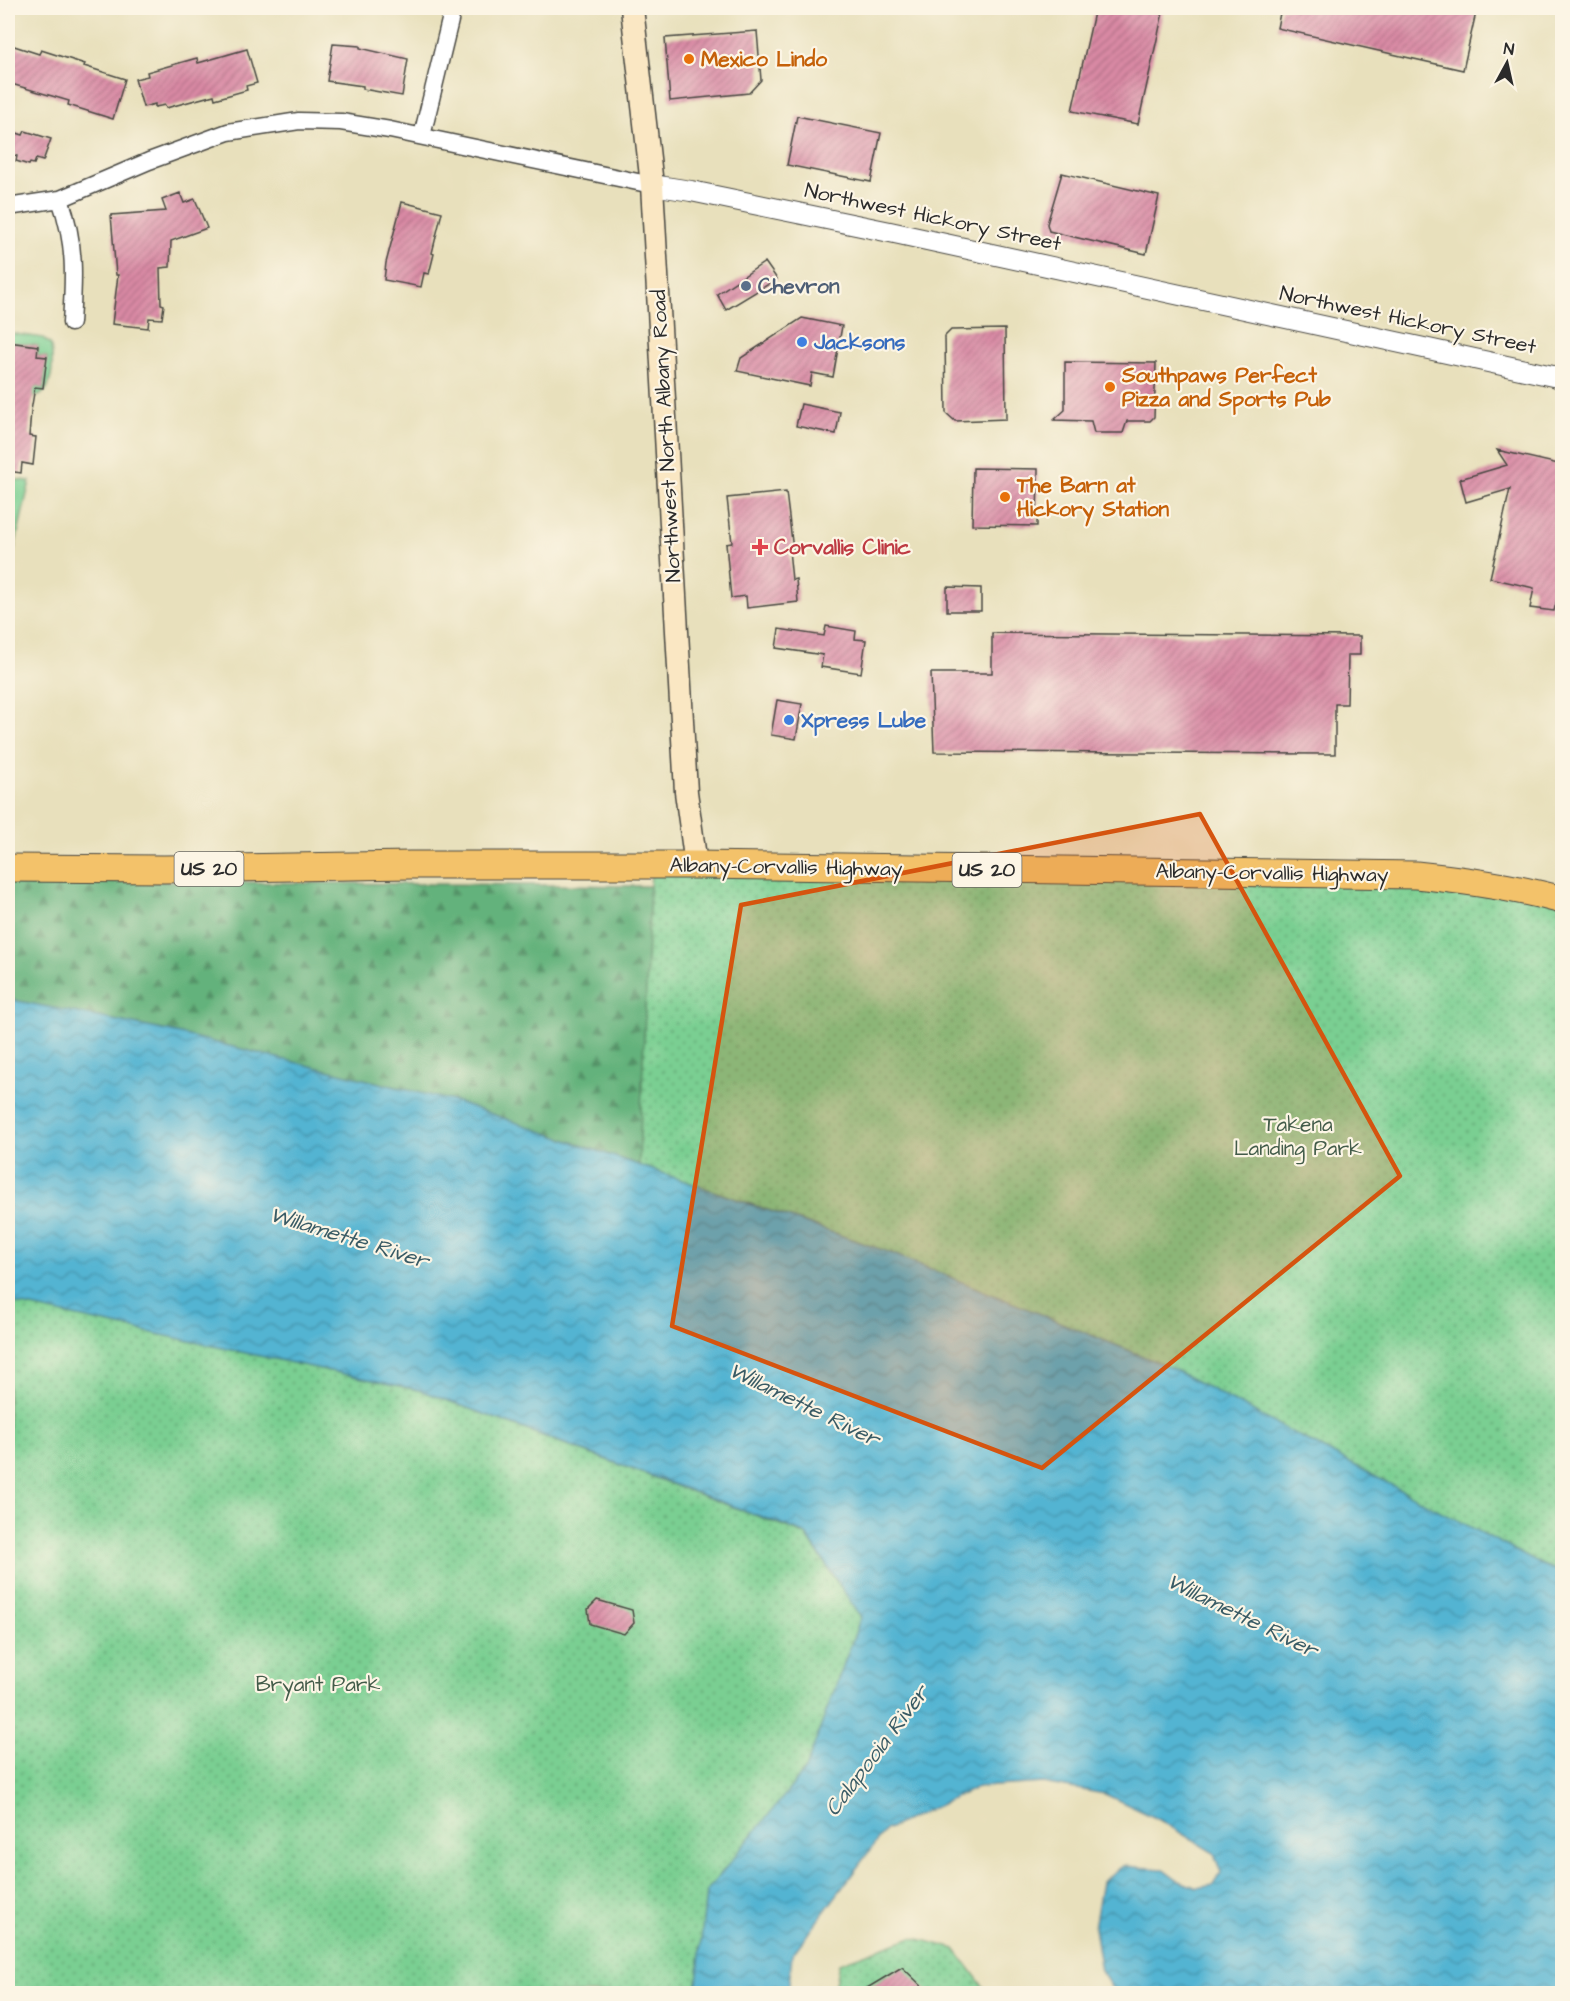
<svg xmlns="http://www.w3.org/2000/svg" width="1570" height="2001" viewBox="0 0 1570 2001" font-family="'Architects Daughter',sans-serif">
  <defs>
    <pattern id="forest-firs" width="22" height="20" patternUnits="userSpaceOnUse" patternTransform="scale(1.5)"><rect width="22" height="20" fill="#63b27c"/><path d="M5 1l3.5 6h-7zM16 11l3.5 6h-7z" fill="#529166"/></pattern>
    <pattern id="park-dots" width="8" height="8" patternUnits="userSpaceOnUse" patternTransform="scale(1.5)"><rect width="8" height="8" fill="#7acf92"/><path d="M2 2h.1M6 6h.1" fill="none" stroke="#64a877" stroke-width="1.8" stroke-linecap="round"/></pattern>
    <pattern id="water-waves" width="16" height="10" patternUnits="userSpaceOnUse" patternTransform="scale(1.5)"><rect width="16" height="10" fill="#53b4d2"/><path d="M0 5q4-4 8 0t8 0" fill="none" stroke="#4593ab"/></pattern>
    <pattern id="building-hatch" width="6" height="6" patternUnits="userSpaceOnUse" patternTransform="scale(1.5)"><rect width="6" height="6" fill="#d989a4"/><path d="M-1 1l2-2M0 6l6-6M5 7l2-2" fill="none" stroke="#b07086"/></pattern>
  </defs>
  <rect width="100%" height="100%" fill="#fcf5e5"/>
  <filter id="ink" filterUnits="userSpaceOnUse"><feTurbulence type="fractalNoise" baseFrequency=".0167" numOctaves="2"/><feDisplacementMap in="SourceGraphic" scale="12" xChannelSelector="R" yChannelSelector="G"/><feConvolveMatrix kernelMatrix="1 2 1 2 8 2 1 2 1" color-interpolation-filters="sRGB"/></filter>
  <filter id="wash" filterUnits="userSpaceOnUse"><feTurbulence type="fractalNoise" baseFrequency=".008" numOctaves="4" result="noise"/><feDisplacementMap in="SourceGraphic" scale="24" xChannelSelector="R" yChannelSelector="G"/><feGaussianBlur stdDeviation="1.35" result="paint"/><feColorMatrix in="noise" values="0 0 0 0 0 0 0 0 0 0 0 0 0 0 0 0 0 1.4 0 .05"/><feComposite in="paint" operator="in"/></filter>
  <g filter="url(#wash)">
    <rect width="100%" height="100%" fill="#e8e0bc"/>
    <path fill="#7acf92" stroke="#527d5e" stroke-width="1.5" d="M8,333l35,5 8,7c2,15 4,52 -19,52l1,-11 10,2 4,-31 -10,-1 1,-10 -30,-4v4z
      M8,479l22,2 -17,73 -5,-1z"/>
    <path fill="url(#forest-firs)" stroke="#476e54" stroke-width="1.5" d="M8,880l642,6 -11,279 -182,-63 -289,-71 -160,-32z"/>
    <path fill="url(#park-dots)" stroke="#527d5e" stroke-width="1.5" d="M651,865l765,10 146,28v669l-20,-7 -373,-198 -278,-114 -252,-88z
      M8,1302l411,88 386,144 56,83 -56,154 -99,121 -10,101 -688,1z
      M912,1937l43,12 33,44 -155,1 6,-31z"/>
    <path fill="url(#water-waves)" stroke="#3f707e" stroke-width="1.5" d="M8,999l160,32 289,71 434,151 278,114 373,198 20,7v421h-447l-14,-22 -7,-43 8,-46 21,-16 39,3 15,11 20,8 17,-3 7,-12 -7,-20 -56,-34 -53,-25 -62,-11 -65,4 -93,43 -93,125 -4,38h-92l10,-101 99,-122 56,-153 -56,-84 -386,-143 -411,-88z"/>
    <g id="blocks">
      <path fill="url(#building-hatch)" d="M1095,8h69l-26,116 -66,-13z
        M1281,8h196l-14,62 -186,-42z
        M757,31l4,49 -12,13 -79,8 -5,-63z
        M8,44l31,10 2,-4 44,14 -1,2 41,13 -12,40 -45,-14 1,-4 -61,-18z
        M333,44l27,2v2l48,11 -6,37 -39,-7v-3l-36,-5z
        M247,49l10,34 -11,3 1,4 -32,9 -1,-4 -48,13 -1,-3 -10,2v-3l-12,3 -8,-28 13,-3 -1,-4 50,-14 1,5z
        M797,116l84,17 -10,49 -84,-17z
        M8,130l15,5 2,-4 26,8 -8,22 -7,-2 -2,5 -4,-1 -1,2 -13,-4 1,-5 -9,-3z
        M1062,173l97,23 -13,58 -97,-23 -2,-7z
        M180,193l4,10 11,-4 12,29 -36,13 -1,26 -10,1 1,36 3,1 -2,14 -13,-1 -1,10 -36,-4 6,-49h-2l-5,-60 55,-4 -4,-11z
        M402,202l40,10 -10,41 2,1 -5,20 -5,-1 -3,14 -37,-7 2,-17z
        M765,262l12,17 -51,31 -9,-16z
        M802,318l40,8 -9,51 -21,-4 -2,13 -73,-15 4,-13z
        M1005,329l1,90 -51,2 -9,-8 -1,-77 6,-6z
        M8,342l30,4 -1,10 10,1 -4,31 -8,-1 -4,24 -2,25 7,1 -3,28 -11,-2 -1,10 -13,-2z
        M1065,362l91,1 -2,54 -4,4h-23l-4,12h-29l-3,-12 -37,-1 11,-10z
        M801,404l39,8 -4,22 -40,-8z
        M1497,450l66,15v112l-9,34 -24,-3 4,-20 -44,-10 20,-89 -44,13 -6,-23 47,-14z
        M973,468l65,1 -1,57 -65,-1z
        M786,492l7,58h-4l3,30 4,-1 2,23 -51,6 -1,-12 -15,2 -5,-54 6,-1 -5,-45z
        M947,587l34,1v23h-34z
        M826,626l30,5 -1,8 11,1 -5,33 -40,-6 2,-12 -47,-7 3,-19 45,7z
        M992,633l368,3v19h-12l-1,49h-12v50l-401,-2 -3,-79h61z
        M777,700l25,4 -6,35 -25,-4z
        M597,1600l35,10 2,13 -10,11 -34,-10 -2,-15z
        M902,1967l28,27h-73z"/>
    </g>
  </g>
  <g filter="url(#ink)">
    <use href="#blocks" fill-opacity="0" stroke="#474641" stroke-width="1.5"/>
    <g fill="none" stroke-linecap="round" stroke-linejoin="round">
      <g stroke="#474641" stroke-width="19">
        <path id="minor" d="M422,136l31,-128
          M60,199c16,45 14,78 11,124
          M8,207l52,-8 89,-38 79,-29 71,-11 42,1 49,8 262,55"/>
      </g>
      <g stroke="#474641" stroke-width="22">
        <path id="tertiary" d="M652,185l39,6 199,41 672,146"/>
      </g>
      <g stroke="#474641" stroke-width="25">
        <path id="secondary" d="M632,8l20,177 34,607 10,73"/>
      </g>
      <g stroke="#474641" stroke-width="29">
        <path id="trunk" d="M8,868l156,1 246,-4h286l720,10c50,5 98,12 146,25"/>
      </g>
      <use href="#minor" stroke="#fff" stroke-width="16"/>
      <use href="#tertiary" stroke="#fff" stroke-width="20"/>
      <use href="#secondary" stroke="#fae7c3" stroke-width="22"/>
      <use href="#trunk" stroke="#f3c26a" stroke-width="27"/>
    </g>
  </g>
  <path fill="#d5540f" fill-opacity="0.2" stroke="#d5540f" stroke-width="4.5" stroke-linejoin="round" d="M1200,814l200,362 -358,292 -370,-142 69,-421z"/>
  <g fill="#e8710a" stroke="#fcf5e5" stroke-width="2">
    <circle cx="689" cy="59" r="6"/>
    <circle cx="1110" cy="387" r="6"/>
    <circle cx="1005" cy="497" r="6"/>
  </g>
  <circle fill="#5c6f8a" stroke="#fcf5e5" stroke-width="2" cx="746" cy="286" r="6"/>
  <g fill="#3f7fe0" stroke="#fcf5e5" stroke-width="2">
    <circle cx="802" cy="342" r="6"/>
    <circle cx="789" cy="720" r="6"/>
  </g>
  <path fill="#e0444e" stroke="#fcf5e5" stroke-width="2" d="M757 538h6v6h6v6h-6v6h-6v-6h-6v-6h6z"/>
  <g text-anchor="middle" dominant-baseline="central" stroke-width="4.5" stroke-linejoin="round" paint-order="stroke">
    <g fill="#fcf5e5" stroke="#6a6863" stroke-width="1.5">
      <rect x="174.5" y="852" width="69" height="34" rx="4.5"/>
      <rect x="952.5" y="853" width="69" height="34" rx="4.5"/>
    </g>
    <g font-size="20" font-weight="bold" fill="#2b2b2b">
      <text x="209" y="869">US 20</text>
      <text x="987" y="870">US 20</text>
    </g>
    <g font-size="21" font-weight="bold" fill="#c56008" stroke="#fcf5e5" text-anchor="start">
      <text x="701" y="59">Mexico Lindo</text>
      <text x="1122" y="375">Southpaws Perfect<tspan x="1122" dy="24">Pizza and Sports Pub</tspan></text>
      <text x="1017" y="485">The Barn at<tspan x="1017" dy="24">Hickory Station</tspan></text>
    </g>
    <g font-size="21" fill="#2b2b2b" stroke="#fcf5e5">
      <text transform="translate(933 217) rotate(12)">Northwest Hickory Street</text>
      <text transform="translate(1408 320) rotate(12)">Northwest Hickory Street</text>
      <text transform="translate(666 436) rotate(-93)">Northwest North Albany Road</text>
      <text transform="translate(786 867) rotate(1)">Albany-Corvallis Highway</text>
      <text transform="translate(1272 873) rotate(1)">Albany-Corvallis Highway</text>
    </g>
    <g font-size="21" font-weight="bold" fill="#4e5e75" stroke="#fcf5e5" text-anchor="start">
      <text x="758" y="286">Chevron</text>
    </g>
    <g font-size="21" font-weight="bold" fill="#366cbe" stroke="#fcf5e5" text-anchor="start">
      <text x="814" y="342">Jacksons</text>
      <text x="801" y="720">Xpress Lube</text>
    </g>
    <g font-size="21" font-weight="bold" fill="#be3a42" stroke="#fcf5e5" text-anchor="start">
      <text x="774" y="547">Corvallis Clinic</text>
    </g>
    <g font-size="21" fill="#435c4a" stroke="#fcf5e5">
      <text x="1298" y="1124">Takena<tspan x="1298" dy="24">Landing Park</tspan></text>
      <text x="318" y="1684">Bryant Park</text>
    </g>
    <g font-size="22" font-style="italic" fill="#395b65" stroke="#fcf5e5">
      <text transform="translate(349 1238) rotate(17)">Willamette River</text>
      <text transform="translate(804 1405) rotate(26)">Willamette River</text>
      <text transform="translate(1242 1616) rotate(26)">Willamette River</text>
      <text transform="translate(877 1751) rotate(-53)">Calapooia River</text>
    </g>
  </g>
  <rect width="1570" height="2001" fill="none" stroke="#fcf5e5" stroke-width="30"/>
  <g transform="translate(1507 63) rotate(8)" stroke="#fcf5e5" stroke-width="4.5" paint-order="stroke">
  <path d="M0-4.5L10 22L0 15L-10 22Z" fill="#2b2b2b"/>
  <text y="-9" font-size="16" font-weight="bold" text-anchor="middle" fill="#2b2b2b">N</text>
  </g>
</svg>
